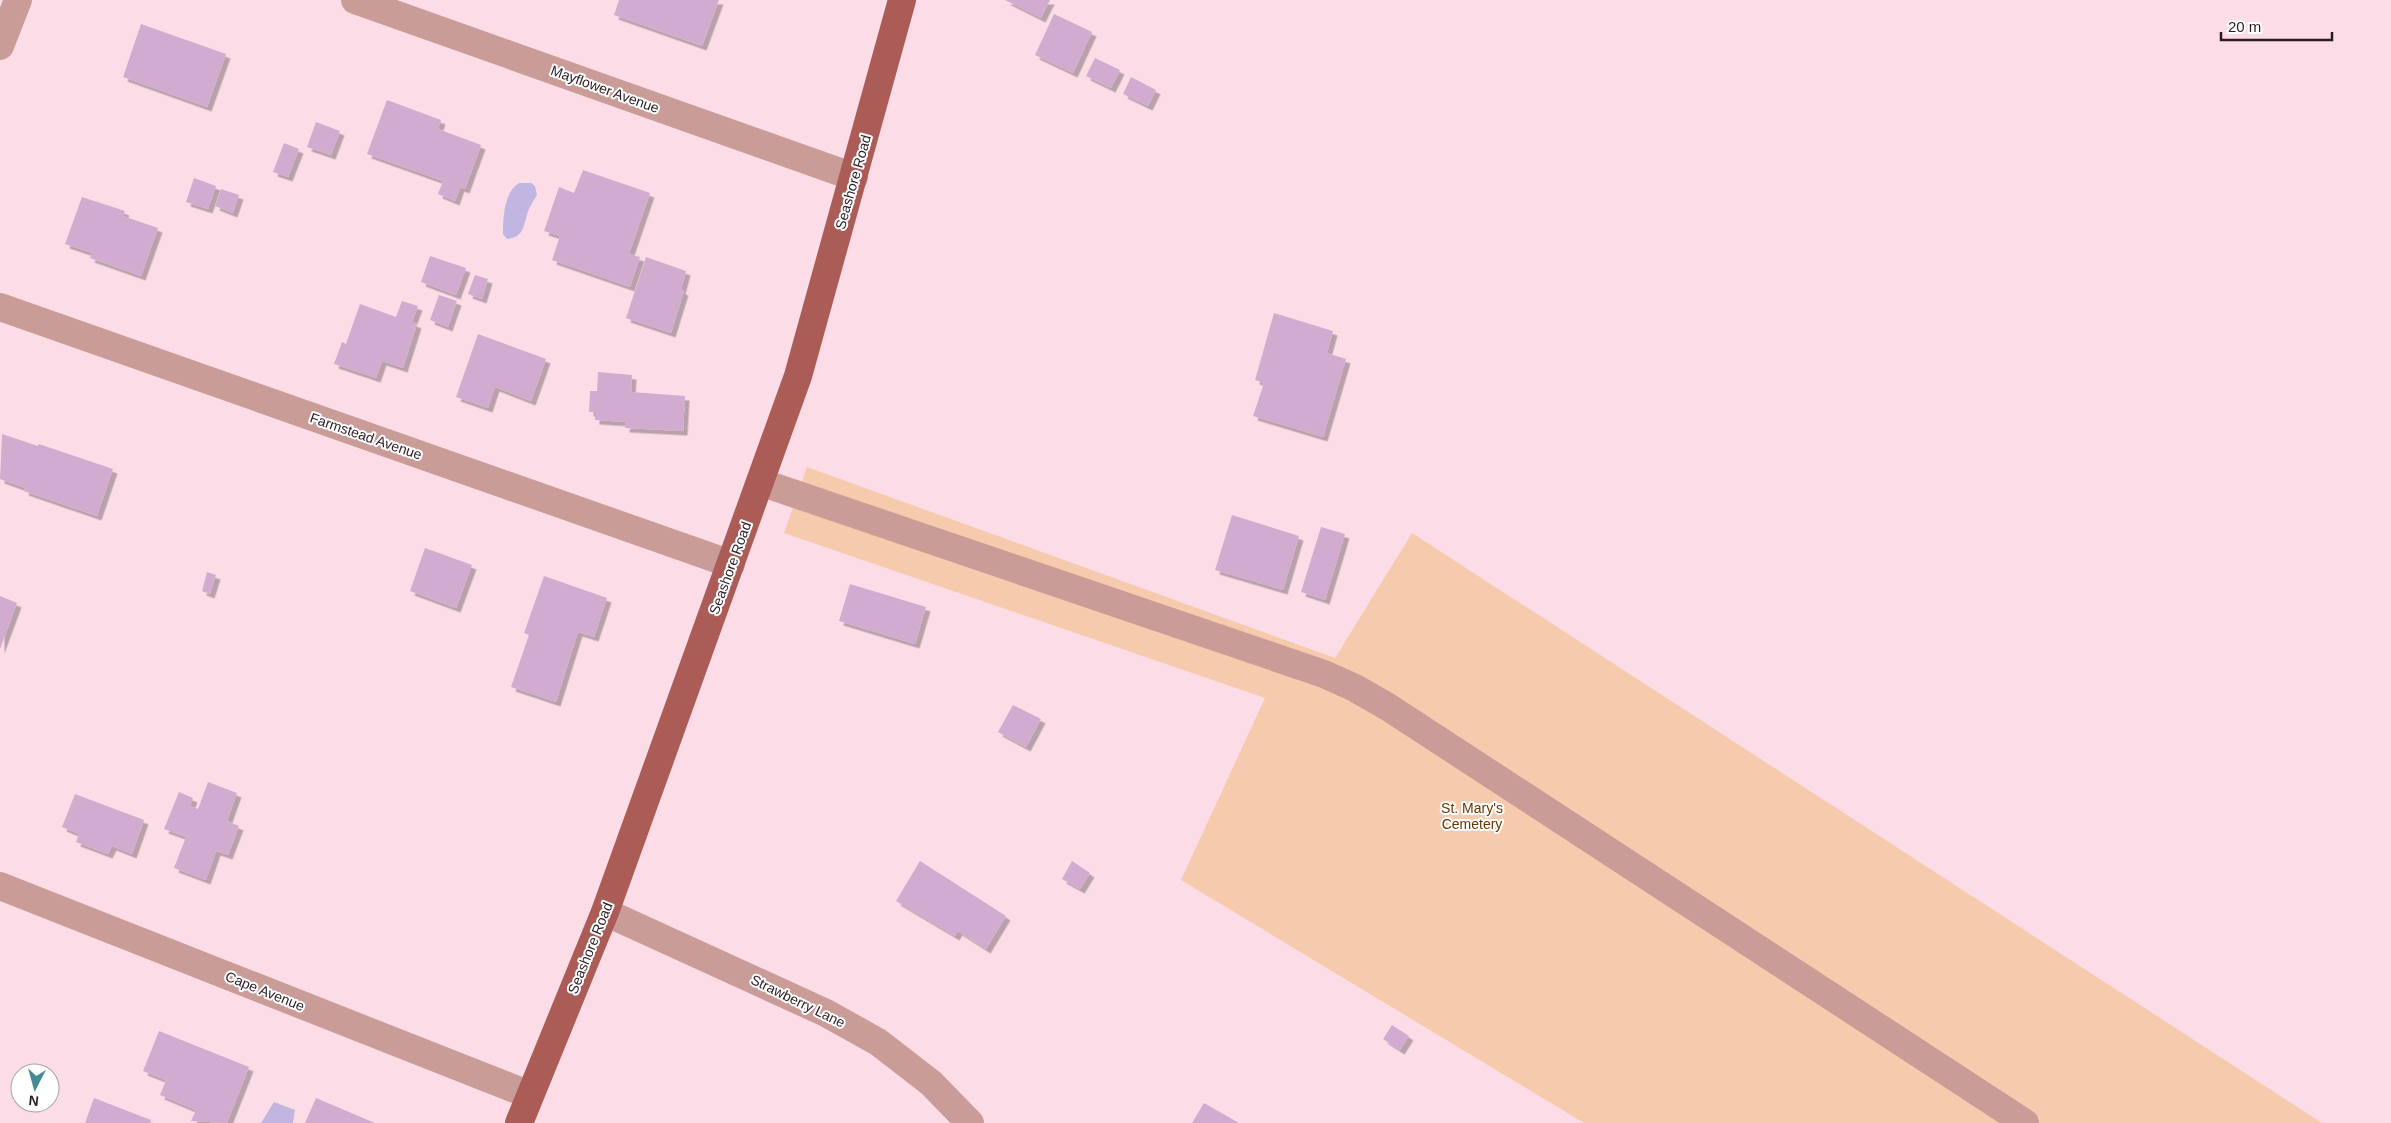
<svg xmlns="http://www.w3.org/2000/svg" width="2391" height="1123" viewBox="0 0 2391 1123" font-family="Helvetica,sans-serif">
  <defs>
    <filter id="shadow"><feDropShadow dx="4.5" dy="4.5" stdDeviation="0" flood-color="#0004"/></filter>
  </defs>
  <rect width="100%" height="100%" fill="#fcdce7"/>
  <path fill="#f6caad" d="M807,467l528,191 77,-125 910,590h-738l-403,-243 84,-182 -481,-165z"/>
  <path fill="#c1b5e2" d="M519,183h12l4,3 2,9c-3,5 -6,9 -8,14 -6,14 -3,28 -22,30l-4,-5c0,-16 1,-42 16,-51z
    M274,1102l21,8 -2,13h-32z"/>
  <path fill="#d1acd0" filter="url(#shadow)" d="M619,0h100l-17,46 -88,-31z
    M1005,0h45l-9,18z
    M1054,14l38,18 -19,41 -38,-18z
    M141,24l85,30 -19,53 -84,-30z
    M1095,58l25,12 -9,18 -25,-12z
    M1131,77l25,13 -8,16 -25,-12z
    M387,100l54,20 -3,9 43,16 -16,44 -5,-2 -5,14 -17,-7 5,-13 -76,-27z
    M316,122l24,9 -9,24 -24,-8z
    M284,143l15,6 -11,28 -15,-5z
    M583,170l67,23 -21,61 11,3 -10,30 -78,-27 8,-24 -16,-5 15,-44 15,6z
    M194,178l22,8 -8,23 -22,-7z
    M221,189l18,6 -6,18 -18,-7z
    M82,197l43,14 -2,5 35,12 -17,48 -51,-18 2,-5 -27,-9z
    M430,256l36,12 -10,27 -35,-13z
    M646,257l40,14 -5,19 3,1 -13,42 -45,-15z
    M475,275l13,4 -6,20 -14,-5z
    M439,295l18,6 -9,26 -18,-7z
    M402,301l16,5 -6,16 5,2 -14,44 -21,-7 -6,17 -42,-14 8,-22 4,2 14,-40 36,13z
    M1274,313l59,18 -6,22 19,6 -23,78 -70,-21 11,-33 -9,-3z
    M478,334l68,25 -15,42 -36,-14 -7,21 -32,-11z
    M598,372l34,3 -1,17 54,4 -2,35 -58,-3 1,-6 -31,-2v-8h-6l1,-21h7z
    M2,434l36,12 1,-2 74,25 -16,47 -73,-25 1,-3 -25,-9z
    M1232,515l67,21 -16,54 -68,-20z
    M1321,527l24,7 -20,66 -24,-8z
    M425,548l47,17 -16,43 -46,-17z
    M207,572l9,3 -6,19 -8,-3z
    M544,576l63,22 -13,39 -16,-5 -22,70 -45,-15 18,-52 -5,-2z
    M850,584l76,23 -11,37 -76,-23z
    M0,596l17,7 -17,46z
    M1013,705l28,14 -15,28 -28,-15z
    M208,782l29,11 -10,28 12,5 -11,29 -12,-4 -10,29 -32,-12 12,-31 -22,-8 15,-37 14,6 -3,8 8,3z
    M75,794l69,26 -12,34 -20,-8 -4,8 -32,-12 3,-8 -17,-7z
    M920,861l86,55 -20,33 -28,-18 -3,5 -59,-35z
    M1072,861l18,12 -10,16 -18,-10z
    M1392,1025l17,11 -9,14 -17,-11z
    M159,1031l90,36 -22,56 -36,-2 5,-11 -36,-15 6,-15 -23,-9z
    M94,1098l57,22 -1,3h-65z
    M316,1098l59,25h-70z
    M1204,1103l35,20h-47z"/>
  <g fill="none" stroke-linecap="round" stroke-linejoin="round">
    <path stroke="#ca9c97" stroke-width="28" d="M355,0l499,177
      M0,46l18,-46
      M0,307l731,257
      M760,482l564,192 31,14 33,19 637,416
      M0,886l530,209
      M605,912l221,101 52,29 53,41 39,40"/>
    <path stroke="#ac5c56" stroke-width="28" d="M519,1123l86,-211 193,-536 104,-376"/>
  </g>
  <g text-anchor="middle" dominant-baseline="central" stroke-width="4" stroke-linejoin="round" paint-order="stroke">
    <g font-size="14" fill="#2a1c21" stroke="#fff">
      <text transform="translate(605 89) rotate(20)">Mayflower Avenue</text>
      <text transform="translate(853 182) rotate(-74)">Seashore Road</text>
      <text transform="translate(366 436) rotate(19)">Farmstead Avenue</text>
      <text transform="translate(730 568) rotate(-70)">Seashore Road</text>
      <text transform="translate(590 948) rotate(-68)">Seashore Road</text>
      <text transform="translate(265 991) rotate(22)">Cape Avenue</text>
      <text transform="translate(798 1001) rotate(26)">Strawberry Lane</text>
    </g>
    <g font-size="14" fill="#693403" stroke="#fff">
      <text x="1472" y="808">St. Mary's<tspan x="1472" dy="16">Cemetery</tspan></text>
    </g>
  </g>
  <g transform="translate(35 1088) rotate(186)"><circle r="24" fill="#ffffff" stroke="#aaa4a6"/>
  <path d="M0-4L9 19L0 12L-9 19Z" fill="#458b96"/>
  <text y="-8" font-size="14" font-weight="bold" text-anchor="middle" fill="#2a1c21">N</text>
  </g>
  <path d="M2221 32v8h111v-8" fill="none" stroke="#2a1c21" stroke-width="2.5"/>
  <text x="2228" y="32" font-size="15" fill="#2a1c21" stroke="#ffffff" stroke-width="4" paint-order="stroke">20 m</text>
</svg>
